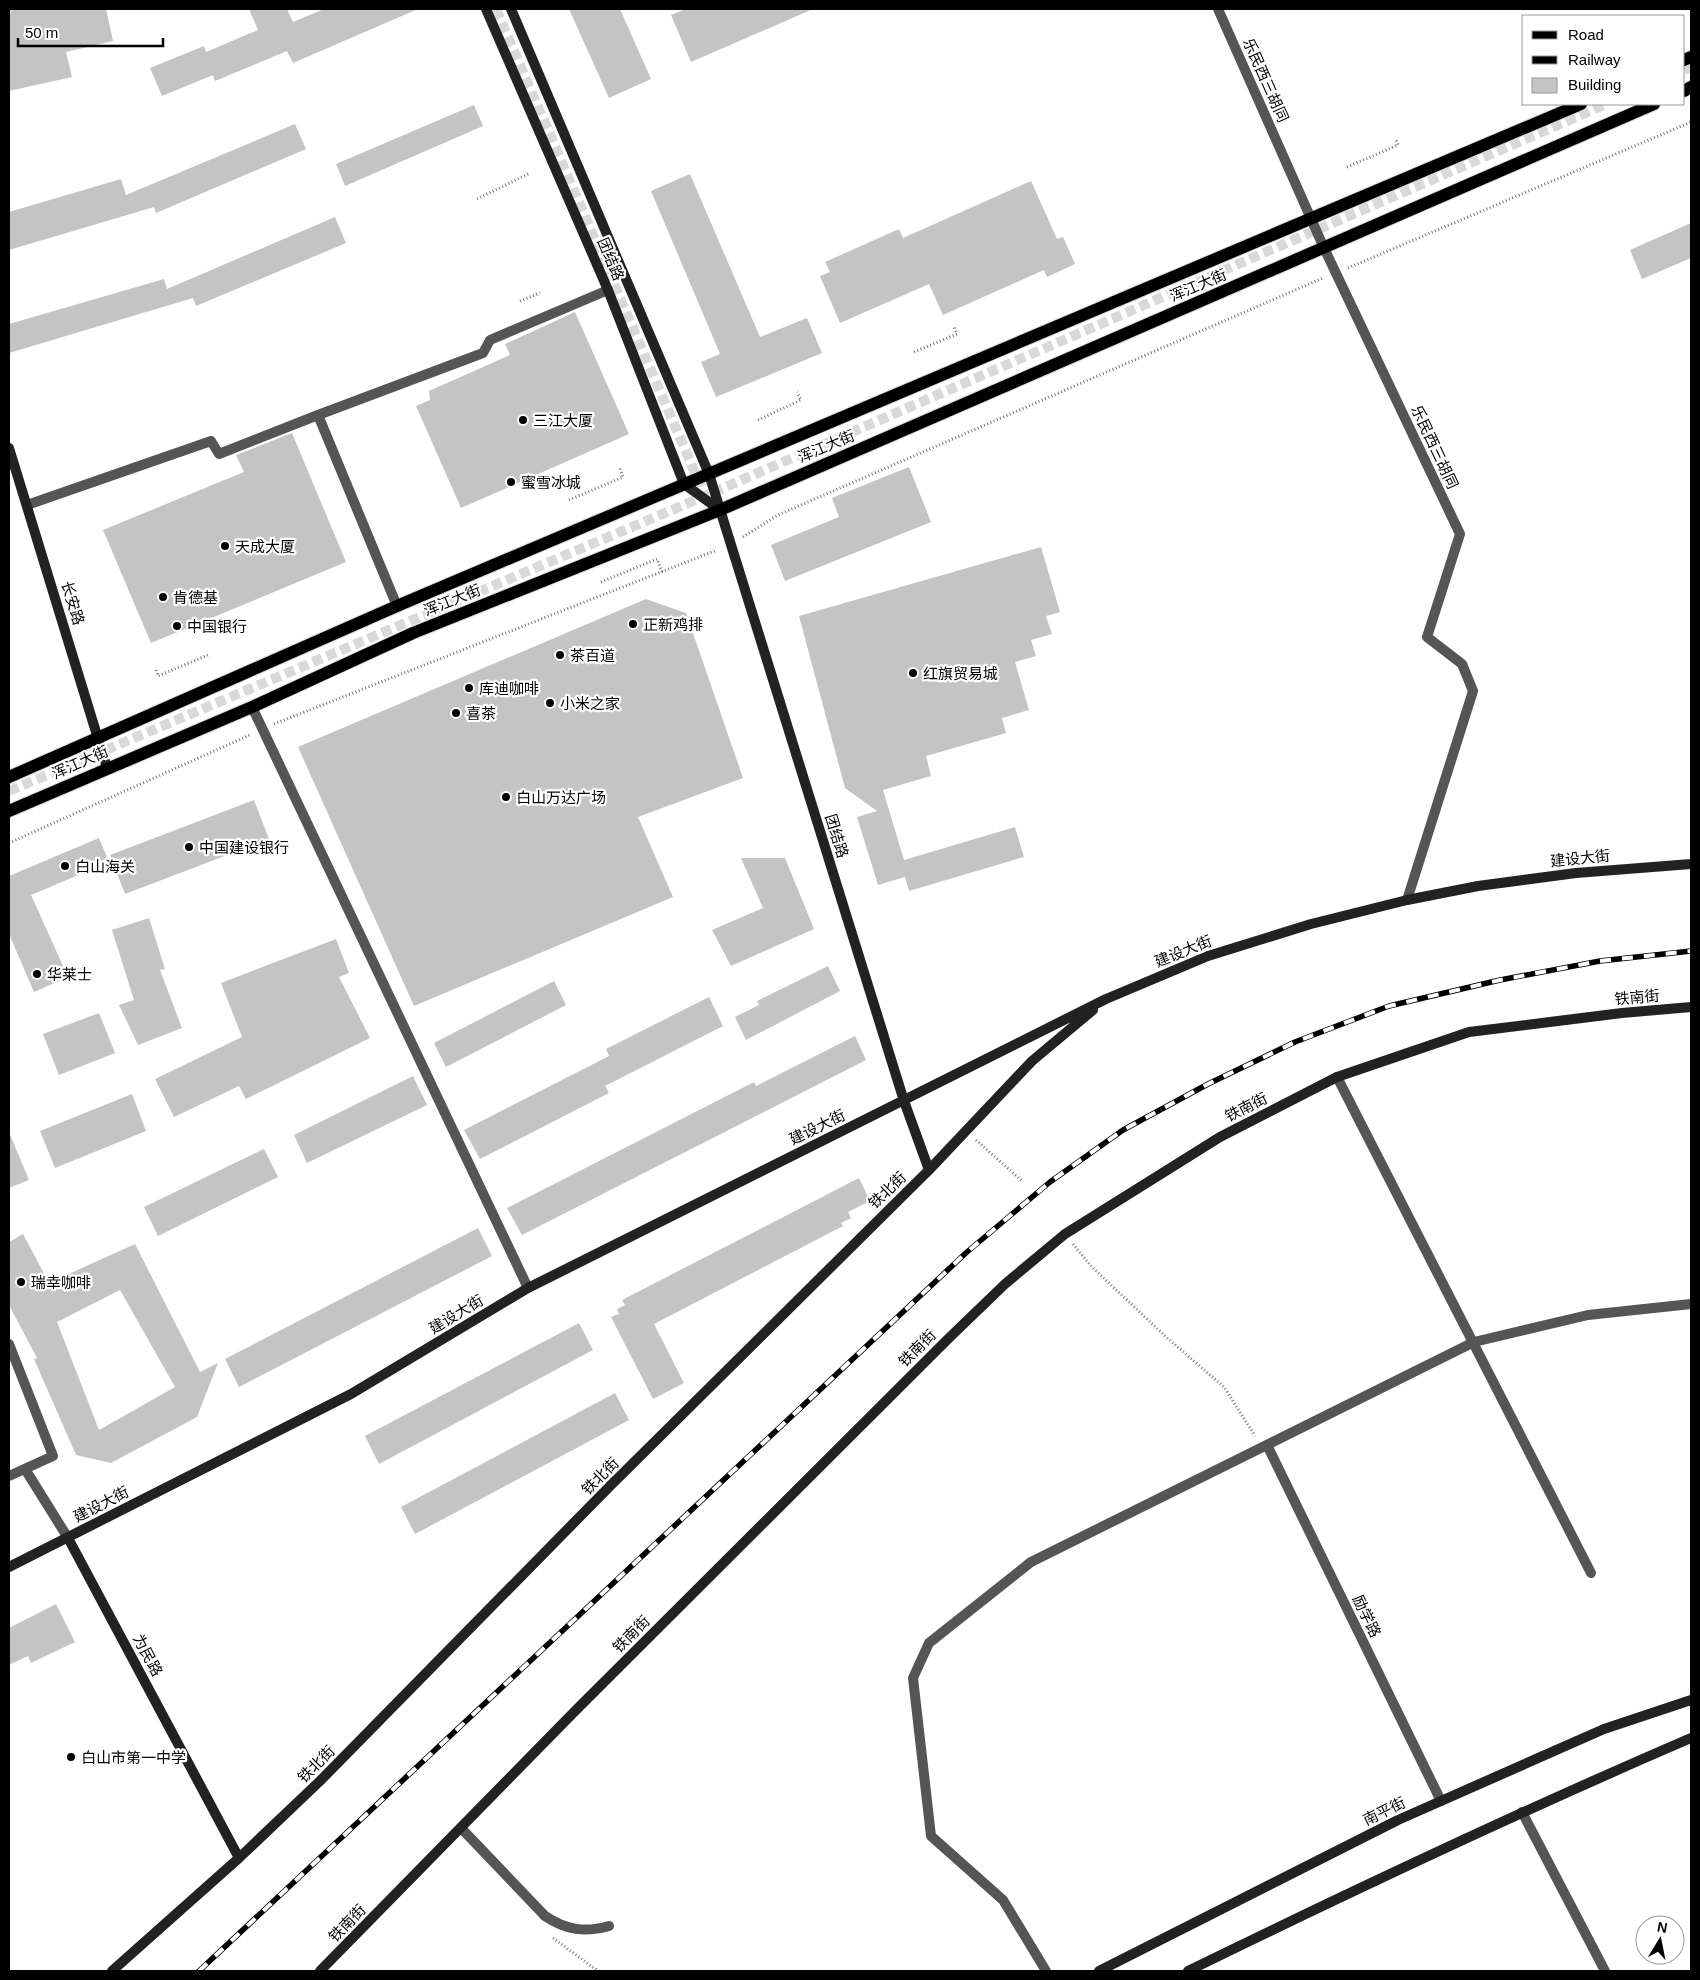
<svg xmlns="http://www.w3.org/2000/svg" width="1700" height="1980" viewBox="0 0 1700 1980" font-family="Helvetica,'Noto Sans SC',sans-serif">
  <rect width="100%" height="100%" fill="#fff"/>
  <path fill="#c4c4c4" fill-rule="evenodd" d="M16,9h90l7,32 -47,11 6,25 -63,14v-80z
    M249,9h38l6,13 31,-13h94l-125,54 -6,-12 -72,30 -2,-6 -51,21 -12,-28 54,-22 2,6 52,-22z
    M569,9h51l31,70 -42,19z
    M686,9h127l-122,53 -20,-47z
    M474,105l9,21 -138,60 -9,-22z
    M295,124l11,25 -150,64 -2,-6 -145,43v-38l112,-33 5,16z
    M690,174l70,163 47,-19 15,35 -106,44 -15,-35 19,-8 -69,-163z
    M1031,181l26,58 6,-2 12,27 -28,13 -3,-7 -101,45 -14,-31 -89,39 -20,-47 10,-4 -5,-10 74,-33 4,9z
    M335,217l11,26 -150,63 -3,-8 -184,55v-29l155,-45 3,10z
    M1691,223v35l-49,21 -12,-29z
    M575,312l54,122 -168,74 -45,-102 14,-6 -1,-9 81,-36 -5,-11z
    M292,433l54,129 -195,81 -48,-113 141,-58 -8,-17z
    M909,467l22,55 -146,59 -14,-36 68,-28 -7,-19z
    M1041,547l19,65 -14,4 6,18 -21,6 5,16 -21,6 14,48 -27,8 4,15 -80,23 5,20 -48,14 21,70 111,-33 9,30 -115,34 -4,-14 -27,8 -21,-68 20,-6 -32,-23 -46,-172z
    M646,599l40,14 57,165 -105,39 35,80 -259,109 -116,-259z
    M254,800l15,39 -144,55 -15,-39z
    M99,838l10,24 -78,33 37,82 -34,15 -25,-58v-58z
    M741,858h44l29,71 -83,37 -19,-36 51,-22z
    M149,918l16,51 -5,1 22,58 -44,17 -19,-40 15,-5 -22,-70z
    M336,939l13,34 -10,4 31,61 -124,61 -7,-13 -65,31 -19,-38 87,-42 -21,-54z
    M828,966l12,25 -94,49 -11,-23 24,-12 -2,-4z
    M554,981l12,24 -120,62 -12,-24z
    M709,997l14,29 -118,60 4,7 -129,66 -16,-29 145,-74 -3,-7z
    M99,1013l16,40 -56,22 -16,-41z
    M855,1036l11,24 -344,175 -15,-27 247,-126 2,4z
    M413,1076l14,29 -120,58 -13,-28z
    M132,1094l14,37 -91,37 -15,-37z
    M9,1132l20,48 -20,8z
    M264,1149l14,28 -120,59 -14,-29z
    M859,1178l11,23 -22,11 3,6 -10,5 2,3 -189,98 30,59 -31,16 -42,-82 8,-3 -2,-5 8,-4 -3,-5z
    M478,1228l14,28 -253,131 -14,-28z
    M23,1234l26,49 86,-39 65,128 18,-9 -21,54 -86,46 -35,-8 -42,-96 3,-1 -28,-53v-63zM120,1290l55,97 -76,43 -42,-108z
    M579,1323l14,27 -214,114 -14,-28z
    M615,1393l14,27 -214,114 -14,-27z
    M56,1604l19,38 -44,21 -3,-7 -19,9v-37z"/>
  <g fill="none" stroke-linecap="round" stroke-linejoin="round">
    <path stroke="#d9d9d9" stroke-width="10" stroke-dasharray="10 5" stroke-linecap="butt" d="M496,9l209,487
      M1684,70l7,-3
      M9,791l696,-295 901,-392"/>
    <g stroke="#dbdbdb" stroke-width="14">
      <path id="primary" d="M1684,60l7,-3
        M1684,91l7,-4
        M9,777l388,-171 1184,-502
        M9,811l243,-104 161,-74 307,-123 934,-406"/>
    </g>
    <path stroke="#777" stroke-width="3" stroke-dasharray="1 2.5" stroke-linecap="butt" d="M1347,167l51,-22 -2,-5
      M477,199l53,-26
      M1348,268l343,-146
      M520,301l20,-8
      M914,352l43,-18 -3,-7
      M758,420l43,-20 -4,-8
      M569,500l54,-23 -3,-9
      M743,537l35,-22 545,-237
      M601,582l56,-23 5,13
      M156,670l2,6 50,-21
      M274,724l443,-174
      M9,843l241,-108
      M976,1140l47,42
      M1073,1244l19,23 73,69 59,51 31,49
      M553,1938l45,33"/>
    <path stroke="#555" stroke-width="10" d="M1218,9l106,239 136,286 -33,103 35,27 11,27 -66,209
      M27,505l184,-64 8,13 99,-39
      M397,606l-79,-191 165,-62 7,-13 118,-50
      M252,707l276,581
      M1337,1077l254,496
      M9,1344l44,112 -44,20
      M1267,1445l174,356
      M25,1469l43,69
      M1522,1812l83,159
      M461,1828l84,88c21,14 40,17 64,10
      M1046,1971l-43,-71 -72,-64 -18,-158 16,-35 102,-81 443,-220 114,-27 103,-11"/>
    <path stroke="#222" stroke-width="10" d="M486,9l122,281 76,194 36,26
      M511,9l198,465 195,627 25,69
      M9,448l98,320
      M68,1538l171,320
      M9,1567l342,-173 177,-106 578,-289 102,-43 103,-32 96,-24 71,-14 98,-13 115,-9
      M112,1971l127,-113 81,-77 291,-296 318,-315 103,-109 61,-51
      M320,1971l257,-262 373,-372 55,-53 60,-50 155,-97 117,-60 132,-45 153,-19 69,-6
      M1099,1971l299,-151 206,-91 87,-29
      M1188,1971c166,-81 333,-160 503,-233"/>
    <use href="#primary" stroke="#000" stroke-width="12"/>
    <g stroke="#000" stroke-width="5.5">
      <path id="rail" d="M199,1971l768,-719 83,-70 73,-52 85,-46 87,-42 94,-36 111,-26 100,-19 91,-10"/>
    </g>
    <use href="#rail" stroke="#fff" stroke-width="4" stroke-dasharray="11" stroke-linecap="butt"/>
  </g>
  <g fill="#000" stroke="#fff" stroke-width="2">
    <circle cx="523" cy="420" r="5"/>
    <circle cx="511" cy="482" r="5"/>
    <circle cx="225" cy="546" r="5"/>
    <circle cx="163" cy="597" r="5"/>
    <circle cx="633" cy="624" r="5"/>
    <circle cx="177" cy="626" r="5"/>
    <circle cx="560" cy="655" r="5"/>
    <circle cx="913" cy="673" r="5"/>
    <circle cx="469" cy="688" r="5"/>
    <circle cx="550" cy="703" r="5"/>
    <circle cx="456" cy="713" r="5"/>
    <circle cx="506" cy="797" r="5"/>
    <circle cx="189" cy="847" r="5"/>
    <circle cx="65" cy="866" r="5"/>
    <circle cx="37" cy="974" r="5"/>
    <circle cx="21" cy="1282" r="5"/>
    <circle cx="71" cy="1757" r="5"/>
  </g>
  <g text-anchor="middle" dominant-baseline="central" stroke-width="4.5" stroke-linejoin="round" paint-order="stroke">
    <g font-size="15" fill="#000" stroke="#fff">
      <text transform="translate(1266 80) rotate(66)">乐民西三胡同</text>
      <text transform="translate(611 259) rotate(67)">团结路</text>
      <text transform="translate(1198 285) rotate(-23)">浑江大街</text>
      <text transform="translate(826 446) rotate(-23)">浑江大街</text>
      <text transform="translate(1435 447) rotate(65)">乐民西三胡同</text>
      <text transform="translate(452 600) rotate(-22)">浑江大街</text>
      <text transform="translate(73 603) rotate(73)">长安路</text>
      <text transform="translate(80 762) rotate(-24)">浑江大街</text>
      <text transform="translate(837 836) rotate(73)">团结路</text>
      <text transform="translate(1580 858) rotate(-6)">建设大街</text>
      <text transform="translate(1183 951) rotate(-22)">建设大街</text>
      <text transform="translate(1637 997) rotate(-5)">铁南街</text>
      <text transform="translate(1246 1107) rotate(-27)">铁南街</text>
      <text transform="translate(817 1127) rotate(-26)">建设大街</text>
      <text transform="translate(887 1190) rotate(-44)">铁北街</text>
      <text transform="translate(456 1314) rotate(-31)">建设大街</text>
      <text transform="translate(917 1348) rotate(-45)">铁南街</text>
      <text transform="translate(600 1476) rotate(-45)">铁北街</text>
      <text transform="translate(101 1504) rotate(-27)">建设大街</text>
      <text transform="translate(1367 1616) rotate(64)">励学路</text>
      <text transform="translate(631 1634) rotate(-45)">铁南街</text>
      <text transform="translate(148 1655) rotate(62)">为民路</text>
      <text transform="translate(316 1764) rotate(-45)">铁北街</text>
      <text transform="translate(1384 1811) rotate(-26)">南平街</text>
      <text transform="translate(347 1923) rotate(-46)">铁南街</text>
    </g>
    <g font-size="15" fill="#000" stroke="#fff" text-anchor="start">
      <text x="533" y="420">三江大厦</text>
      <text x="521" y="482">蜜雪冰城</text>
      <text x="235" y="546">天成大厦</text>
      <text x="173" y="597">肯德基</text>
      <text x="643" y="624">正新鸡排</text>
      <text x="187" y="626">中国银行</text>
      <text x="570" y="655">茶百道</text>
      <text x="923" y="673">红旗贸易城</text>
      <text x="479" y="688">库迪咖啡</text>
      <text x="560" y="703">小米之家</text>
      <text x="466" y="713">喜茶</text>
      <text x="516" y="797">白山万达广场</text>
      <text x="199" y="847">中国建设银行</text>
      <text x="75" y="866">白山海关</text>
      <text x="47" y="974">华莱士</text>
      <text x="31" y="1282">瑞幸咖啡</text>
      <text x="81" y="1757">白山市第一中学</text>
    </g>
  </g>
  <rect width="1700" height="1980" fill="none" stroke="#000000" stroke-width="20"/>
  <rect x="1522" y="15" width="162" height="90" fill="#ffffff" stroke="#999999"/>
  <rect x="1532" y="31" width="25" height="8" fill="#000000" stroke="#999999"/>
  <text x="1568" y="40" font-size="15" fill="#000000">Road</text>
  <rect x="1532" y="56" width="25" height="8" fill="#000000" stroke="#999999"/>
  <text x="1568" y="65" font-size="15" fill="#000000">Railway</text>
  <rect x="1532" y="78" width="25" height="15" fill="#c4c4c4" stroke="#999999"/>
  <text x="1568" y="90" font-size="15" fill="#000000">Building</text>
  <g transform="translate(1660 1940) rotate(10)"><circle r="24" fill="#ffffff" stroke="#999999"/>
  <path d="M0-4L9 19L0 12L-9 19Z" fill="#000000"/>
  <text y="-8" font-size="14" font-weight="bold" text-anchor="middle" fill="#000000">N</text>
  </g>
  <path d="M18 38v8h145v-8" fill="none" stroke="#000000" stroke-width="2.5"/>
  <text x="25" y="38" font-size="15" fill="#000000" stroke="#ffffff" stroke-width="4" paint-order="stroke">50 m</text>
</svg>
